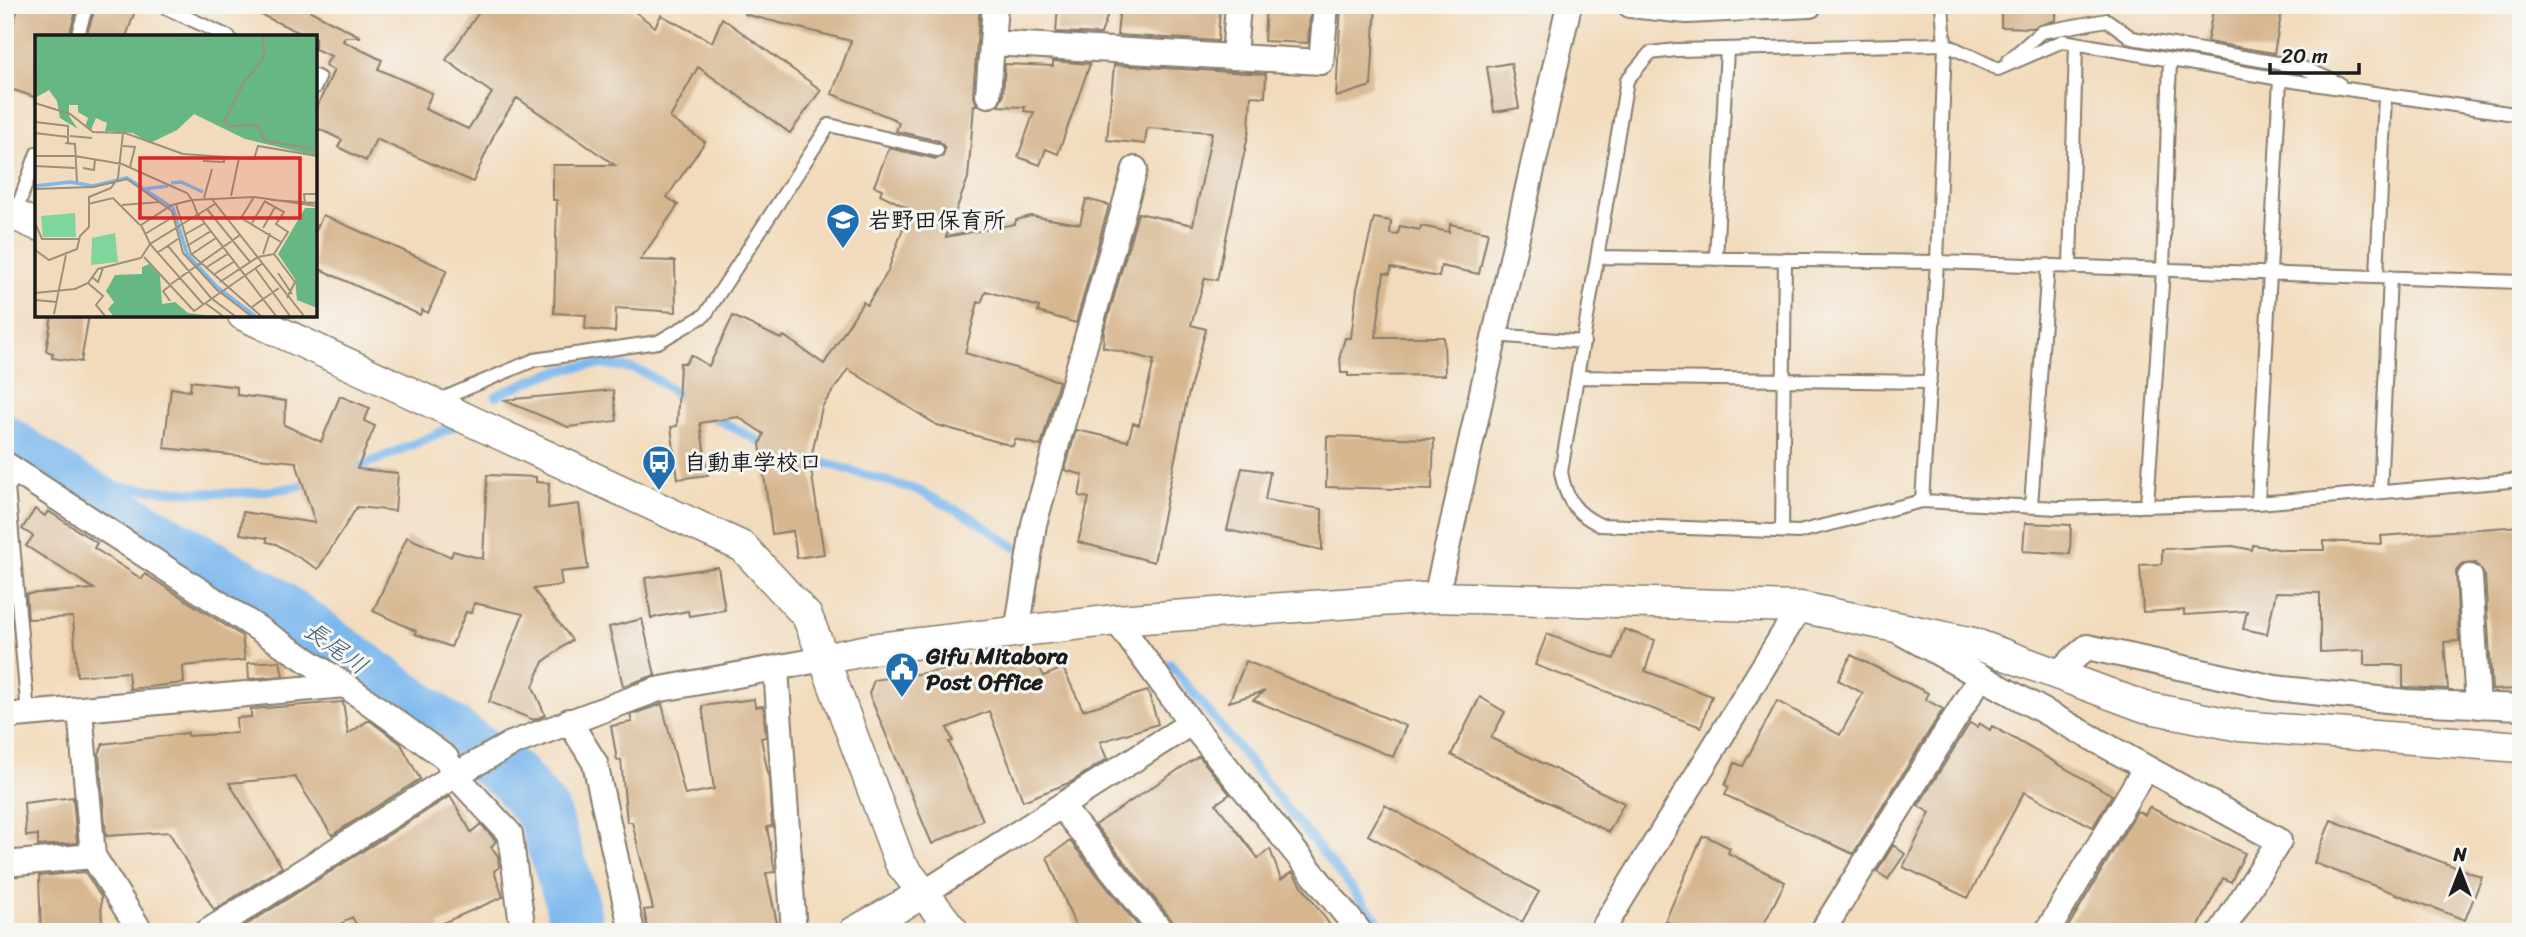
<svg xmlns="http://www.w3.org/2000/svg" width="2526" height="937" viewBox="0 0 2526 937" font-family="Sriracha,'Klee One',sans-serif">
  <rect width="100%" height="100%" fill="#f6f6f2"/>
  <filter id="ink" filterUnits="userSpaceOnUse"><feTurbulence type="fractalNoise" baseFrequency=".0143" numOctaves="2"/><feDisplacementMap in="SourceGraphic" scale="14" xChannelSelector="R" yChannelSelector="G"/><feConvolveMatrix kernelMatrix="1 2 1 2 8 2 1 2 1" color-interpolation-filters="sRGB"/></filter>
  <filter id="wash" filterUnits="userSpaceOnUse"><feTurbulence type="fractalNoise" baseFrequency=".00686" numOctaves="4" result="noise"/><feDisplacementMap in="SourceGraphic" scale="28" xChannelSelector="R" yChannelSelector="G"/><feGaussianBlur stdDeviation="1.57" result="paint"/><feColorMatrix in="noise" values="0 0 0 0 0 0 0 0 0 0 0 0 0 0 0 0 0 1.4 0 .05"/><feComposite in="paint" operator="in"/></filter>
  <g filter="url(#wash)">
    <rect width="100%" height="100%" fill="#f2dbbc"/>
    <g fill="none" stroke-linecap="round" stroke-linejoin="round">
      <path stroke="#7cb8ee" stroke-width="9" d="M496,396c46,-22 96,-42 146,-24 16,6 32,21 46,30
        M709,415l62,32
        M801,456l116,34 55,28 44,30
        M348,472l105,-45
        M64,482c79,5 174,22 251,0
        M1170,664l217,268"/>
      <path stroke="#7cb8ee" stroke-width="54" d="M5,442l59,40 206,119 244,177 29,35 28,85 6,34"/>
    </g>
    <g id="blocks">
      <path fill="#d6b68f" d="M19,5h59l-10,32h-31v61l-32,-11v-38z
        M96,5h41l-11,32h-40z
        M240,5h59l62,32h-16l-2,4 39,19 -4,9 54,24 -7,16 43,20 24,-36 -46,-33 38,-55h142l29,22 6,-12 51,27 10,-24 99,72 -31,43 -92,-66 -28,51 35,24 -38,55 11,8 -38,55 35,1 1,51 -60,-4 -1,24 -30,-3 1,-14 -32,-2 3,-113h-4v-35h62l-98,-67 -20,30 -24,54 -97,-43 -10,22 -28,-14 4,-7 -27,-13v-16l19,-41 -9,-4 6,-10 -16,-7v-12h-6z
        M745,5h235l-7,89 4,11h-3l-6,73 -22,59 69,-13 1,-4 15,-4 49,8 6,-25 23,6 -33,118 -38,-11 1,-5 -53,-16 -5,12 -3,-1 -13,51 94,28 -18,65 -26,-7 -2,7 -76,-21 -89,-56 -26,38 -12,56 14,91 -27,4 -4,-27 -21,3 -12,-90 4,-10 -26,-17 -38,6 8,52 -30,4 -7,-52 6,-1 3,-63h6l5,-8 18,11 24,-50 48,23 3,-3 40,28 39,-62 4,3 20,-32 23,-64 -30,-15 2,-5 -8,-3 15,-38 47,11 7,-3 2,-8 -6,-7 -43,-10 3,-8 -5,-4 -62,-25 19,-53 -107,-27z
        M1058,5h53l-10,29 -45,-2z
        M1120,5h100l-2,36 -101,-6z
        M1266,5h45l-3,38 -44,-2z
        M1341,5h35l-5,81 -35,11z
        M2001,5h55v15l-24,8 -31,-1z
        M2214,5h69l-9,48 -67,-11z
        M1053,61l37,3 -32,90 -12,-5 -6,16 -22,-8 16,-45 -10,-1 1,-4 -27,-1 5,-10 2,-32 48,2z
        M1511,63l8,45 -25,4 -7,-45z
        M1114,65l152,9 -1,23 -14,-1 -2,35 -32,149 -12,-2 -14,47 15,4 -19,71 -33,162 -76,-20 11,-44 -10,-2 4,-21 -18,-5 11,-40 52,11 5,-18 6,2 15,-65 -51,-13 1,-16 34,-118 55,12 19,-93 -65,-4 -2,16 -38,-4z
        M323,215l124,55 -19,43 -6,-3 -2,5 -105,-48v-35z
        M1374,218l17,3 -1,13 8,1 2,-9 20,4 1,-4 28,6 1,-8 38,8 -9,42 -38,-8 -2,11 -48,-9 -1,6 -6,-1 -8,64h68l1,38 -97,1v-3h-7l-1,-18 5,-17h6l6,-49z
        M52,315h37l-8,47 -29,-4 1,-5 -7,-2z
        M191,381l46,6v8l49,6 -2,24 37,17 19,-46 30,12 -6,13 11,5 -18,43 41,4 -3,38 -38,-4 -39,62 -42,-25 -9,-2v-4l-27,-4 3,-22 72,11 -19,-61 -132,-14 7,-60 19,3z
        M613,390l4,31 -49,6 -65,-27z
        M1327,436l107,3 -2,51 -106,-3z
        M1242,468l28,4 -5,28 57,9v41l-95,-20z
        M487,475l49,2v5l13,1 -1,25 31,-4 9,65 -28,3 2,13 -29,4 39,51 -29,22 -10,25 12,28 -11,5 -45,-18 34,-88 -49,-11 -3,10 -5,-1 -15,35 -36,-13 1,-3 -43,-20 34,-74 44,20 2,-6 30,8z
        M35,509l10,7 3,-5 49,32 -3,5 48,31 3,-5 97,62 3,24 -62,6 1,17 -54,6 -2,-17 -51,4 -4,-59 -45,2 -2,-25 68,-5 -68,-43 7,-10 -11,-7z
        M2025,523l46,2 -1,29 -47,-3z
        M2521,526v163l-29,1 -7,-114 -9,-13 -14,1 -6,7 3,70 -15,1 4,47 -45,-2v-22h-39v-15l-44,2v-59l-44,-1 -9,42 -24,-5 4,-18 -63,4v-5l-41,2 -3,-47 22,-1v-15l71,-3 19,4 1,-5 31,5h40v-9l58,3 -1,-8z
        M718,567l7,43 -36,6 -1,-5 -37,7 -6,-40z
        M642,619l13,56 -32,11 -14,-59z
        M1624,629l31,11 -10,31 67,25 -11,31 -166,-62 12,-31 67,25z
        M1851,655l77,38 -3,6 18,10 -90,145 -128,-59 4,-8 -4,-2 10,-22 8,3 34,-65 63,34 23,-42 -25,-13z
        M280,661l3,15 -34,3 -1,-16z
        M1010,661l4,9 22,-9 8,15 19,-8 20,42 65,-19 10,33 -58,18 7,17 -36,23 -48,19 -34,-90 -42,17 6,13 -4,1 34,78 -51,24 -63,-150 5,-14z
        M1246,661l160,65 -13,31 -140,-57 12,-9 -36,11z
        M1480,697l25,15 -14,26 133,65 -15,29 -158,-77z
        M754,699l1,8 8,-1 1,11 2,20 -5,1 8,41 3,47 -5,1 8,45 -9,1 13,59h-131l-4,-22 9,-1 -21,-87h-5l-6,-62h-4l-6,-34 21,-4 -2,-7 32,-11 23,91 29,-6 -12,-83z
        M343,702l5,32 21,-14 32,24 19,35 -88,56 -37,-58 -66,6 53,84 -68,43 -45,-78 -63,4 -7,-82 4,-10 85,-11v3l49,-3 -1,-15 15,-1v-8z
        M1970,723l7,4 2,-4 11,7 2,-4 120,69 -19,32 -69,-35 -56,106 -65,-31 27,-54 -12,-7z
        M1199,756l31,38 -14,10 42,54 12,-9 11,31 11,-8 43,60h-158l-3,-9 -79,-98z
        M450,796l21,36 10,-8 15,17 -5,6 7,9 1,11 -5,4 9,26 -65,28 4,7h-81l-9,-15 -25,15h-92z
        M73,797l4,46 -39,3v-11l-12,1 -2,-33z
        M1385,805l154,87 -17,30 -154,-87z
        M2149,807l96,46 -14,29 -8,-4 -27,54h-131l72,-121 8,4z
        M2331,820l151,57 -17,43 -151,-57z
        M1706,836l24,12 -2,5 57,29 -25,50h-73l-22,-11 37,-84z
        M1070,841l73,91h-65l-31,-75z
        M1893,845l12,9 -17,25 -11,-7z
        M85,872l16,25 1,35h-61l-2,-56z"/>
    </g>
  </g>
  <g filter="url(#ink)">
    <use href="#blocks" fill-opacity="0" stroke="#877c6c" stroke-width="2"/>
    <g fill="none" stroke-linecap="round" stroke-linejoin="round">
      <g stroke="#877c6c" stroke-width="16">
        <path id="service" d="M160,5l69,32
          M77,37l10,-32
          M2009,60l32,-28 66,-12 25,18 169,29 38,16
          M315,76l4,2 -4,9
          M2521,115l-241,-36 -217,-38 -65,28 -53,-25 -269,6 -26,3 -23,27 -66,392c5,28 14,41 39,53l199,7 123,-31 136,7 200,-5 263,-23
          M15,215l22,-62
          M1598,257l339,5 584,20
          M1716,259l11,-210
          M2070,266l6,-222
          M2377,276l8,-181
          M1494,335l90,7
          M1578,377l352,5
          M437,401l97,-41 124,-18 47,-27 124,-190 108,25
          M20,473l-12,14 20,227
          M2380,492l10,-215
          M1922,501l15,-239 8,-218 -3,-39
          M2258,503l22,-424
          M2147,505l16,-236 7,-209
          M2031,506l17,-241
          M1782,531l3,-272"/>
      </g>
      <g stroke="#877c6c" stroke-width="28">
        <path id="minor" d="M1630,5l57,6 123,-6
          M992,43l329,19 5,-57
          M1234,57l4,-52
          M988,95l7,-90
          M5,464l340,221 101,73 9,17 55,59 13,98
          M2470,577l8,129
          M1436,597l133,-592
          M1116,620l75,103 169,209
          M1017,632l17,-108 101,-355
          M1902,633l377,208 -58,91
          M776,668l18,264
          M2056,674l31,-27 188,41 131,14 115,5
          M80,710l13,146 48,76
          M5,716l340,-31
          M569,721l26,42 37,169
          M1061,806l101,126
          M5,864l88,-8
          M924,893l267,-170
          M207,932l248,-157 56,-31 145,-54 168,-31
          M1601,932l199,-325
          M1822,932l158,-254
          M2047,932l98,-163"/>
      </g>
      <g stroke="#877c6c" stroke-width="33">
        <path id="tertiary" d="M5,211l32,14
          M243,315l500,232 64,69 17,43 54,-11 238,-28 320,-23 364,10 173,36 172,64 95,19 281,21
          M824,659l76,204 54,69
          M854,932l70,-39"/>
      </g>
      <use href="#service" stroke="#fff" stroke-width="12"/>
      <use href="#minor" stroke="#fff" stroke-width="24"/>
      <use href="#tertiary" stroke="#fff" stroke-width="30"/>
    </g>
  </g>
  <defs>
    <g id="school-pin" transform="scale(1.75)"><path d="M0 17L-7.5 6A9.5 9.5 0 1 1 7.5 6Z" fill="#1f6fb2" stroke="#f6f6f2"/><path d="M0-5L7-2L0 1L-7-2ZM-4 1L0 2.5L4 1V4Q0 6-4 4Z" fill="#fff"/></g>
    <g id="bus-pin" transform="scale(1.75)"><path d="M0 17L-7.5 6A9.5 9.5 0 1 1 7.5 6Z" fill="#1f6fb2" stroke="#f6f6f2"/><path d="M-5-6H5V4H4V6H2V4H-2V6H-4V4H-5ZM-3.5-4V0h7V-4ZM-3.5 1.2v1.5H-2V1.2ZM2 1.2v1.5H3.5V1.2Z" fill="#fff"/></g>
    <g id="civic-pin" transform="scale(1.75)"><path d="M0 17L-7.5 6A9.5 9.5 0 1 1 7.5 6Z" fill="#1f6fb2" stroke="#f6f6f2"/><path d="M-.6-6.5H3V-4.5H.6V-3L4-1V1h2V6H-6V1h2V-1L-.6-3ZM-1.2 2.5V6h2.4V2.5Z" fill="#fff"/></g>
  </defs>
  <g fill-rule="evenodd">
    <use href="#school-pin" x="843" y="220"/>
    <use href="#bus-pin" x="659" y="462"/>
    <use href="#civic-pin" x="902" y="669"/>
  </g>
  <g text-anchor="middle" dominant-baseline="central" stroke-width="6" stroke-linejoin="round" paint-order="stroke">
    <g font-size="23" font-weight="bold" fill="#1c1c1c" stroke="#f6f6f2" text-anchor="start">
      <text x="868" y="220">岩野田保育所</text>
      <text x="684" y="462">自動車学校口</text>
      <text x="926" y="656">Gifu Mitabora<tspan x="926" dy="26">Post Office</tspan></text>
    </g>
    <g font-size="24" font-style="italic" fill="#425a70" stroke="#f6f6f2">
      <text transform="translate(336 648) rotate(36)">長尾川</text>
    </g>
  </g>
  <g transform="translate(35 35)">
    <rect width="282" height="282" fill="#f2dbbc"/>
    <path d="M40,178l1,24h-33l-2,-21zM80,198l3,29 -27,3 1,-27z" fill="#7ed69c"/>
    <path d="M0,0h282v121l-72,-17 -51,-25 -17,16 -27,13 -17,-10 -28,-2 2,-8 -11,-5 -5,12 -6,-3 3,-9 -10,-6v-7h-9v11l9,13 -18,-11 -3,-17 -8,-11 -14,8zM270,173h12v100l-20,-8 -2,-21 -17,-25zM114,229l11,12 2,28 13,-2 13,11 24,3h-99l-5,-7 6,-7 -8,-11 9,-16 27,-1v-7z" fill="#66b784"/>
    <path fill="none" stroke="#7cb8ee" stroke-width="3.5" d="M136,148l10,-1 22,10M0,151l35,-4 23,4 34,-8 46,30 14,46 30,33 38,29M109,154l24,-3"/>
    <path fill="none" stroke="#9c8f7c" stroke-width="2" d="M228,0l1,22 -21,27 -19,38 5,4 29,-1 6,15 53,10M0,68l35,11 23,18 32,1 58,21 71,5 4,-13 59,10M0,87l33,4v17M0,98l33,4M35,101l22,2M30,108l10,1 2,38M88,111l12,1 -5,20M0,121h40l47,8 65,29 5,7 62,-3 63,9M168,126l21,1v-4M0,131l40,2M48,133l11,2 1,-11M0,154l58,-2 34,-8 45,32 11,42 36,39M196,161l8,-38M169,163l8,-29M176,163l93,118M236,165l46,3M229,166l20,11 -8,12 12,8 -14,22M270,168l-1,-9h13M53,169l25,-6 27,27M141,169l15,50 70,62M87,170l38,-3M172,174l43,53M206,183l13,-21M193,184l13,-1 40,24M0,188l7,16h37M217,188l13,-22M228,193l12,-21M110,199l28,-17M149,200l21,-12M133,211l43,52 24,18M152,211l24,-15M0,215l14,10 28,-11 3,-13 9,-9v-30l22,-9 7,-10 5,-45M122,218l21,-14M157,219l24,-16M228,219l7,-21M109,222l50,54 69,-48M172,232l22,-14M220,233l35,48M243,238l14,21M178,240l22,-14M57,242l6,5 5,-14M185,247l38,-25 16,-3 21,28 -8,16M53,248l15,13 -7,9 9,11M136,249l69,-49M185,257l31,24M0,258l40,-4 13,-6 10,-14 43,-11 9,-14 65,-40M0,265l22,2M135,266l-7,-10 8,-6M170,268l18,13M168,269l-53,-60 -9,-19 31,-20 20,-5 5,13 79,103M217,272l27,-19M19,279l12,-59"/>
    <path fill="#d62828" fill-opacity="0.15" stroke="#d62828" stroke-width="3.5" d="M105,123h160v60h-160z"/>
    <rect width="282" height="282" fill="none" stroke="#1c1c1c" stroke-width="3.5"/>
  </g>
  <rect width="2526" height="937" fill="none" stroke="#f6f6f2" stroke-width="28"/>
  <g transform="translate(2460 871)" stroke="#f6f6f2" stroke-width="5" paint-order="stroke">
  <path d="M0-5L12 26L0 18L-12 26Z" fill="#1c1c1c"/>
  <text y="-10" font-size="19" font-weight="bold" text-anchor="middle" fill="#1c1c1c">N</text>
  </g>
  <path d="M2270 63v10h89v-10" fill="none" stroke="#1c1c1c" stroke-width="3.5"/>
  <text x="2281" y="63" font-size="21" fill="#1c1c1c" stroke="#f6f6f2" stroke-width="5" paint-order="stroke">20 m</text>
</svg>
